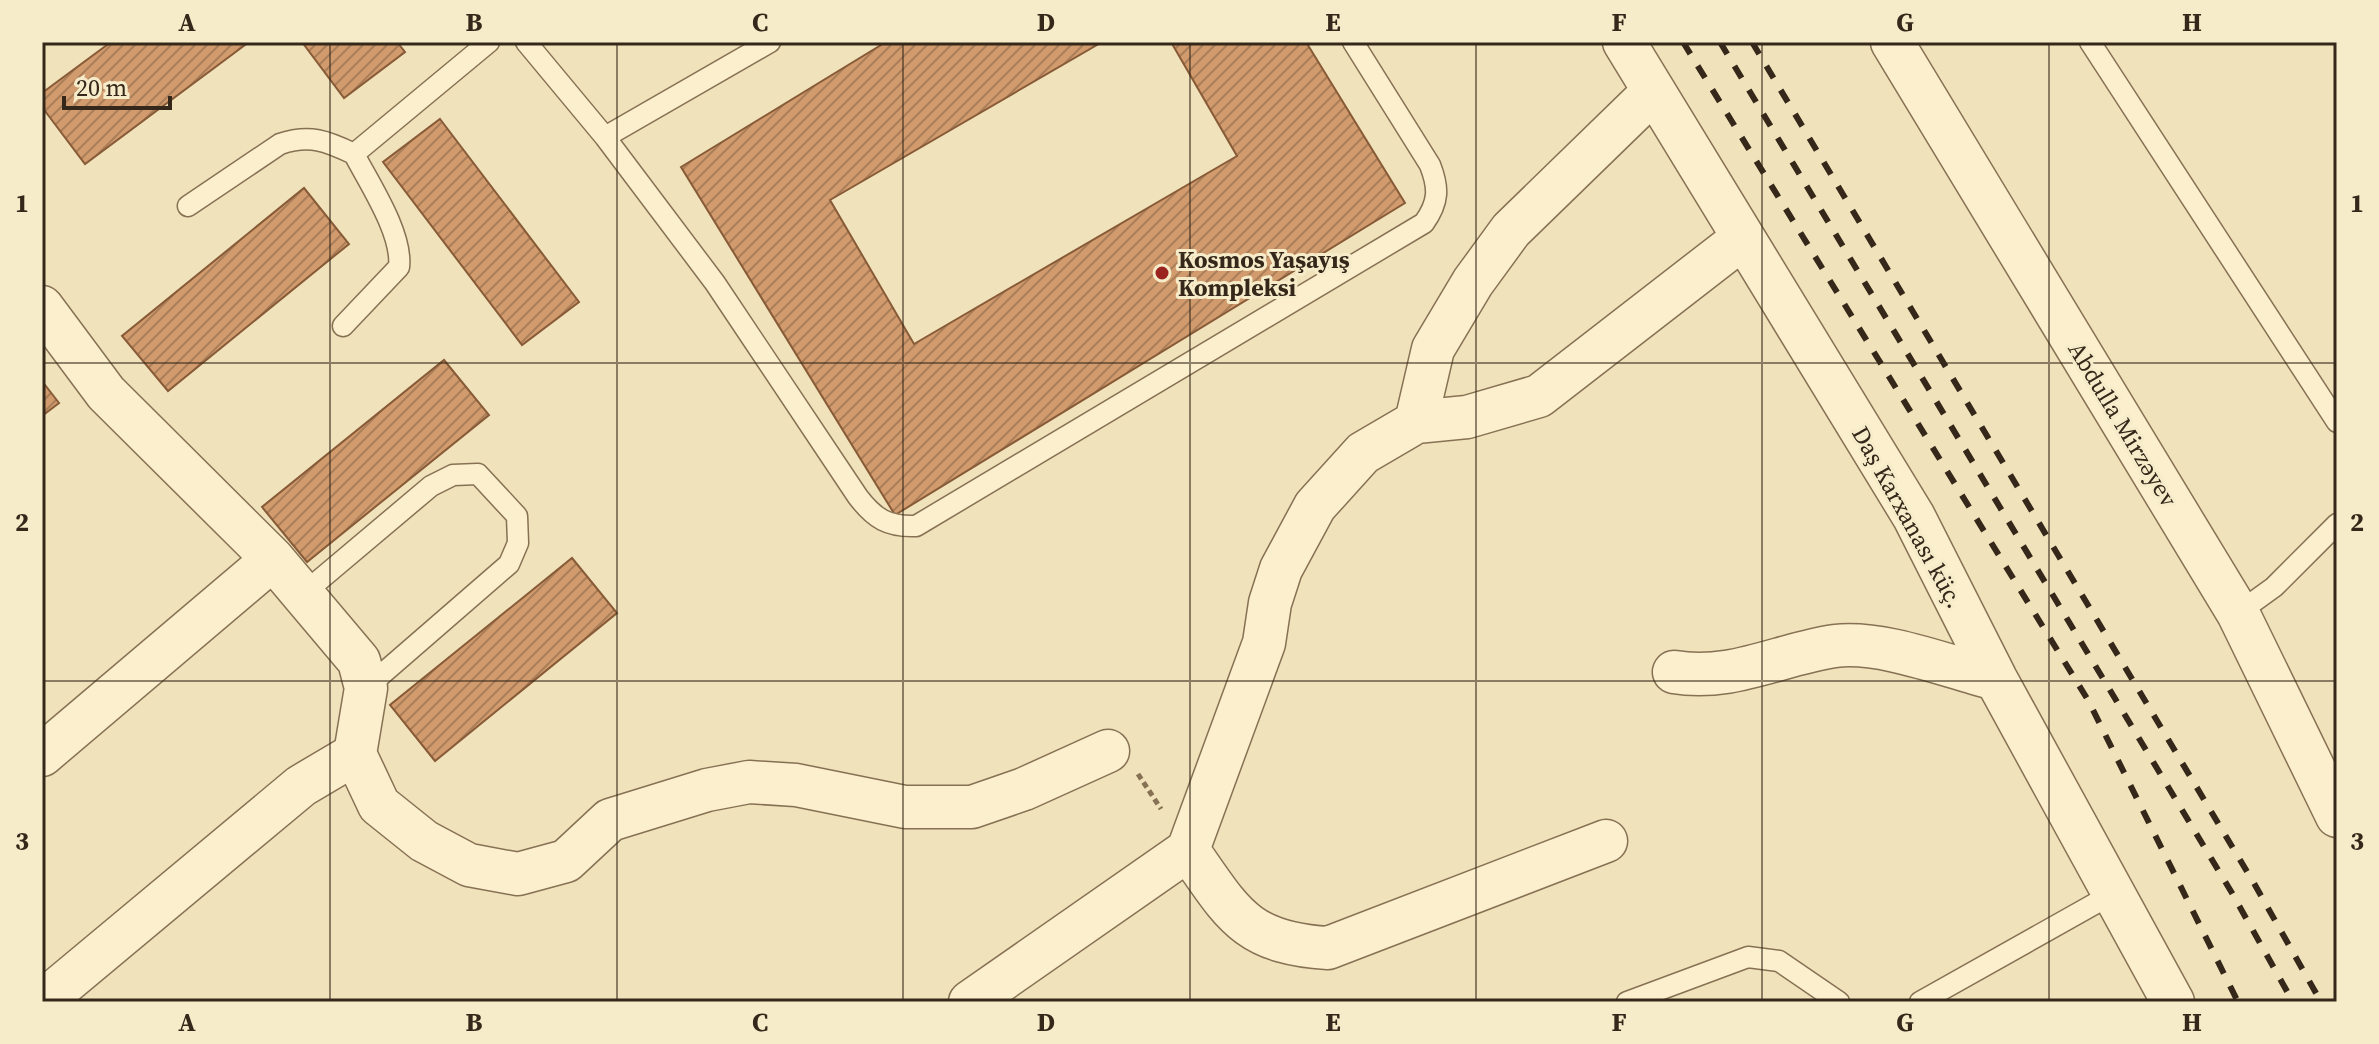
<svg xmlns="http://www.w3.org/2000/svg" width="2379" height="1044" viewBox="0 0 2379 1044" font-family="'Source Serif 4',serif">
  <defs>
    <pattern id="building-hatch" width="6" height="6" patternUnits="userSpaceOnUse" patternTransform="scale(2)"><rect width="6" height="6" fill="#d19b6d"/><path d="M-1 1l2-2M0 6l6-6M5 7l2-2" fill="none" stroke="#aa7e59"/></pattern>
  </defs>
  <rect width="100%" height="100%" fill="#f0e2ba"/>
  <path fill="url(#building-hatch)" stroke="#885b38" stroke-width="2" d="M111,42h138l-164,122 -43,-57v-14z
    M302,42h95l8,10 -61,46z
    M886,42h216l-272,158 84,144 323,-188 -66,-114h135l99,161 -510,312 -214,-348z
    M440,119l139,183 -57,43 -139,-183z
    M304,188l45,56 -181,147 -46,-55z
    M444,360l45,55 -182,147 -45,-55z
    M42,381l17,22 -17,13z
    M572,558l45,55 -182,148 -45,-56z"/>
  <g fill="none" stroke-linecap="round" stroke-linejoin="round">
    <g stroke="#877154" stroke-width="23">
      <path id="service" d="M526,42l79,95 110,146 143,214c17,22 30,30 58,29l508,-303c15,-21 15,-35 6,-58l-77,-123
        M2090,42l247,380
        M605,137l165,-95
        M188,206l92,-62c30,-10 47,-3 74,10
        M343,326l56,-59c4,-33 -30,-84 -45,-113l135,-112
        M304,593l127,-107 22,-11 25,-1 39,42 1,27 -9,21 -143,124
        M2238,613l36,-26 63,-63
        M1627,1002l121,-45 31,4 60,41
        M1920,1002l194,-109"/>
    </g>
    <g stroke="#877154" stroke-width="45">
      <path id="minor" d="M1624,42l290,475 82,162 177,323
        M1892,42l346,571 99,203
        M42,307l64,86 167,166 86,102 7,27 -11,66 24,51 45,36 45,24 49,9 48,-13 44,-41 97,-30 42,-8 47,3 109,22h67l52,-18 84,-38
        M1416,422l51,-5 72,-21 204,-158
        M1674,672c57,10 106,-18 161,-26 47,-6 114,21 161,33
        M42,755l231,-196
        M1188,850l76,-207 6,-40 11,-34 34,-63 48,-53 53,-31 17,-73 40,-67 38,-52 142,-138
        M42,1002l259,-216 54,-32
        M970,1002l218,-152c44,62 56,93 140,98l278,-107"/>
    </g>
    <path stroke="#877154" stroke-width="5" stroke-dasharray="6 4" stroke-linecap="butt" d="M1138,774l23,35"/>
    <use href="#service" stroke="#fbefcd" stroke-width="20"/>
    <use href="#minor" stroke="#fbefcd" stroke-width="42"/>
    <path stroke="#35281a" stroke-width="6" stroke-dasharray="14 14" stroke-linecap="butt" d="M1683,42l405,658 150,302
      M1720,42l512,851 61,109
      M1752,42l503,843 66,117"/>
  </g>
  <path fill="none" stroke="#35281a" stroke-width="2" stroke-opacity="0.55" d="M330,42v960M617,42v960M903,42v960M1190,42v960M1476,42v960M1762,42v960M2049,42v960M42,363h2295M42,681h2295"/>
  <circle fill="#9a2520" stroke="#f7ecca" stroke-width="3" cx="1162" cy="273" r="8"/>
  <g text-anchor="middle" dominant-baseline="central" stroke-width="6" stroke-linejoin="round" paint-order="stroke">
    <g font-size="24" font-weight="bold" fill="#35281a" stroke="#f7ecca" text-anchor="start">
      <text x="1178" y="259">Kosmos Yaşayış<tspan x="1178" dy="28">Kompleksi</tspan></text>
    </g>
    <g font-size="24" fill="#35281a" stroke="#f7ecca">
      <text transform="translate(2123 424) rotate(59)">Abdulla Mirzəyev</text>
      <text transform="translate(1908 517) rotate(61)">Daş Karxanası küç.</text>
    </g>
  </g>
  <rect width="2379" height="1044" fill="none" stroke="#f7ecca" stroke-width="88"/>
  <path d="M64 96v12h106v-12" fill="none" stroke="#35281a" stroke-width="4"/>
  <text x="76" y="96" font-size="24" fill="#35281a" stroke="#f7ecca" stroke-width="6" paint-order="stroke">20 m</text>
  <rect x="44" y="44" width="2291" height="956" fill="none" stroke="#35281a" stroke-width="3"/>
  <g font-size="26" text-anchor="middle" font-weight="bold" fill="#35281a">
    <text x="187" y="31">A</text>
    <text x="474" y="31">B</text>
    <text x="760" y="31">C</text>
    <text x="1046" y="31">D</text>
    <text x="1333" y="31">E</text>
    <text x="1619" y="31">F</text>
    <text x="1905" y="31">G</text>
    <text x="2192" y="31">H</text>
    <text x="22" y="212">1</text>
    <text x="2357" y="212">1</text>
    <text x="22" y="531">2</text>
    <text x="2357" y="531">2</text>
    <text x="22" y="850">3</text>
    <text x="2357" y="850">3</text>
    <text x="187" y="1031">A</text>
    <text x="474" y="1031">B</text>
    <text x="760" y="1031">C</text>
    <text x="1046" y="1031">D</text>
    <text x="1333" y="1031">E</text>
    <text x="1619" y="1031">F</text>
    <text x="1905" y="1031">G</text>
    <text x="2192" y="1031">H</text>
  </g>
</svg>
